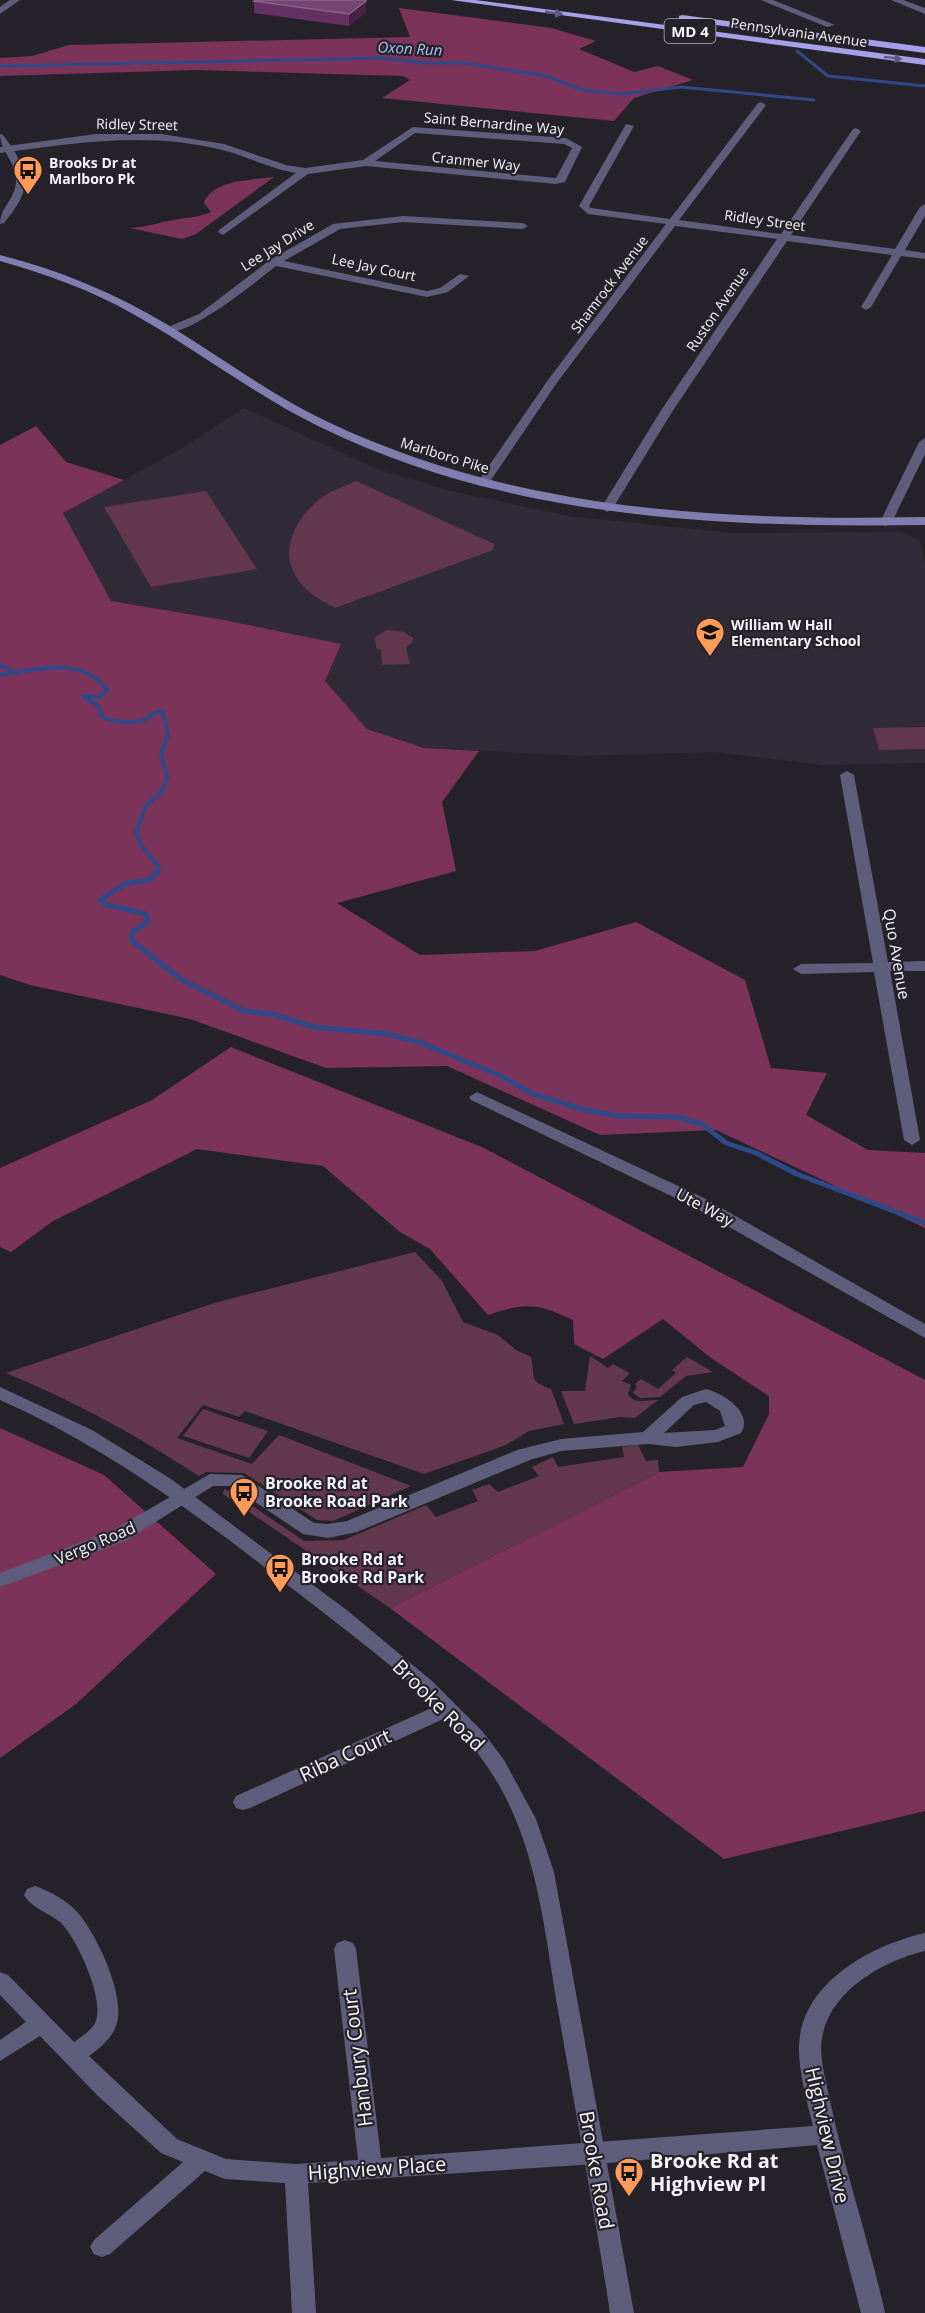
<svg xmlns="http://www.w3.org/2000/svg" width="925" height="2313" viewBox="0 0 925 2313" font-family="'Open Sans',sans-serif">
  <rect width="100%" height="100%" fill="#262229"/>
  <path fill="#312b37" d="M244,408l129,59 69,22 126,27 163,17 168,-1 21,8 5,24v199l-102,2 -109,-13 -132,4 -158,-8 -57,-19 -42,-48 15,-37 -116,-24 -113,-19 -49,-88 117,-63z"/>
  <path fill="#63384d" d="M356,481l138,63 -1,6 -158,58c-8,-5 -17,-9 -24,-15 -34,-26 -25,-64 4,-90 12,-11 27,-16 41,-22z
    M206,491l51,78 -106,18 -47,-80z
    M387,630l17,2 9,6 -1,5 -6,5 4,16 -28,1 -1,-15 -5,-2 -1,-11z
    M925,727v22l-46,1 -6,-22z
    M415,1252l27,29 21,41 35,13 18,15 15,7c5,21 -4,23 20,32l13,35 -35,7 -23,14 -82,29 -179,-63 -6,6 -36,-12 -26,33 75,26 27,-29 132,51 -78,35 -16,-1 -73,-47 -38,-1 -7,4c-65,-42 -121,-73 -193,-103l208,-70z
    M590,1356l18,12 5,-4 17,9 -8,8 9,4 -3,9c8,12 18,5 30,6l-23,18 -15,-1 -46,7 -13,-33h24z
    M687,1357l26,15 -27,4 -26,21 -20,1 -7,-5 4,-7 -2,-2 6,-5 17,10 18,-16 -4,-3z
    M203,1409l65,22 -19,27 -66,-22z
    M638,1445l8,16 12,-1 1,12 -269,136 -167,-114 1,-5 11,5 69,47 40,-1 82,-35 10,12 42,-16 -6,-11 17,-6 9,8 41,-16 -7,-9 21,-10 5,10 66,-10 -2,-10z"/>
  <path fill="#7c335a" d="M399,8l152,20 45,13 -17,8 55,23 24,-6 35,14 -59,18 -20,23 -232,-23 28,-18 -7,-4 -207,-6 -196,6v-18l32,-2 37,-11 341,-8z
    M274,177l-78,57 -14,5 -52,-11c15,-1 24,-4 38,-7 15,-4 28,-2 43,-9l-7,-9c8,-24 49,-23 70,-26z
    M36,426l30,36 58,18 -61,33 48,88 113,19 117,24 -16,37 42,48 57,19 55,3 -37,51 14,69 -119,32 83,52 115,-4 101,-29 109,58 26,88 56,5 -21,42 62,35 57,3v75l-209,-98 -116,5 -153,-69 -121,2 -136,-49 -160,-34 -30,-10v-530z
    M231,1047l253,101 441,232v431l-201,48 -334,-251 269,-136 84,-5 26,-53v-18l-58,-38 -48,-39 -60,40 -29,-15 -1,-24c-36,-17 -47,-18 -85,-5l-58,-66 -30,-17 -77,-66 -126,-17 -144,72 -42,31 -11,-5v-79l152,-68z
    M0,1428l104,47 112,99 -140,130 -76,54z"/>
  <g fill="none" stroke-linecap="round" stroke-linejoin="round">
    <path stroke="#2f4988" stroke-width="3" d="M797,51l31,25 97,10
      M0,66l383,-8 42,5h39l83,13 35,14 40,4 59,-7 133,13"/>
    <path stroke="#2f4988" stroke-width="4" d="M0,665l17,8
      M0,675c37,-5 82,-20 107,15l-7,7 -17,-1 15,10 4,11c12,5 31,7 44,2 7,-4 8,-8 17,-7l5,23 -7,19 6,23 -5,14 -16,15 -10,26 5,13 18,22 -2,6"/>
    <path stroke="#2f4988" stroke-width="5" d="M157,871l-6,8 -26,5 -24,15 3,5 42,10 2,7 -16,12v8l50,39 62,31 28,3 42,13 73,7 32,8 82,34 32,18 48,15 37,7 58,1 26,7 24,19 30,10 41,21 128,49"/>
    <path fill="#5e5d7c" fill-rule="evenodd" d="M761,0h12l62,25 -8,2z
      M891,0h12l22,8v6z
      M761,102l5,3 -87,115 102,14 72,-105 3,-1 5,3 -70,104 104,14 25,-42 5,-3v12l-20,34 20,3v6l-24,-3 -30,51 -5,3 -5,-3 31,-52 -105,-14 -115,171 -59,96 -6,4 -6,-4 59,-96 117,-173 -102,-13 -119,158 -69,102h-8l-2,-3 71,-103 118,-156 -78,-10 -9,-8 47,-82 8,2 -45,80 2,2 79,11 88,-116z
      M413,127l153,11 16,9 -17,35 -9,2 -190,-18 -58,8 -85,61 -5,-3 1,-2 77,-57c-26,-4 -49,-17 -74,-23 -73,-19 -148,-7 -222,3v-6l96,-13h66l62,10 62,21 19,3 58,-8zM415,133l149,11 8,4 -16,30 -181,-17z
      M403,216l120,7 5,3 -5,3 -120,-7 -63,7 -56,32 143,30 13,-3 20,-14 9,2 -21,16 -21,5 -151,-31c-17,13 -96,79 -115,64l38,-16 71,-54 63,-36z
      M925,438v16l-33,68 -6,4 -4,-1 -2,-3 39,-80z
      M847,771l7,4 34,187 37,-1v10h-35l30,169 -8,5 -8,-5 -30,-168 -73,2 -8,-5 8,-5 72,-1 -33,-188z
      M477,1092l227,106 221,126v14l-233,-132 -221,-106 -2,-3z
      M706,1389c16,4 48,23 35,44l-23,9 -42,5 -28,-3 -87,7 -31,9 -173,72 -29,6 -25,-4 -72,-48h-18l-88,55 -125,46v-14l111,-42 99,-57 32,1 72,48 14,1 19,-3 170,-71 44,-11 82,-7 39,-35zM706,1402l14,9 5,15 -10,4 -51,3 30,-28z
      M447,1701l7,3 3,5 -3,5 -204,94 -7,2 -7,-2 -3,-6 3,-6z
      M35,1886c15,5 33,15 43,27 19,22 49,85 38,113 -5,13 -16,22 -27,30l88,83 49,20 70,5 62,-4 -24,-211 3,-6 8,-3 8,3 3,6 25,209 432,-32c-6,-25 -15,-55 -14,-81 3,-63 73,-100 126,-112v18c-40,9 -92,38 -102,82 -5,21 2,43 6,63 15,73 40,144 56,217h-24l-44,-168 -221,19 -288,19 8,130h-24l-7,-130 -60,-4 -20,-8 -95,83 -8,3 -8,-3 -4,-7 4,-7 89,-78 -22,-9 -64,-58 -57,-59 -40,25v-21l26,-18 -26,-27v-23l8,3 66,67c7,-5 17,-11 21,-19 11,-22 -18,-84 -34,-100 -11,-10 -30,-15 -37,-28l3,-6z"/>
    <path fill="#5e5d7c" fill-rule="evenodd" d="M10,0h10l-20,14v-7z
      M0,134l3,1c27,36 31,53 1,88l-4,1c0,-17 17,-26 16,-45 0,-17 -16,-28 -16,-45z
      M0,1387l92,43 79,49 177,132 84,70 51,51 21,28 32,59 18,53 80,441h-24c-15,-99 -34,-198 -51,-297 -13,-73 -19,-150 -53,-218 -41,-81 -125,-140 -195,-195 -99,-77 -196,-152 -311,-203z"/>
    <path fill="#807daf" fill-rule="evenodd" d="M0,255c59,15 115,38 168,70 53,32 103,70 160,97 188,89 392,99 597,95v8c-206,3 -418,-6 -607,-99 -65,-32 -122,-77 -185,-112 -42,-24 -87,-40 -133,-53z"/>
    <path fill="#a5a0e8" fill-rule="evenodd" d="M451,0h24l450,59v6z
      M682,15l243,32v6l-246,-33v-4z"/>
  </g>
  <path fill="#653164" d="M254,1h112v11l-17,14 -95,-13z"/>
  <path fill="#452246" d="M366,1v11l-17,14v-12z"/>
  <path fill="#754674" stroke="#896189" stroke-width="1.5" d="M256,0h106l4,1 -17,13 -95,-13z"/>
  <defs><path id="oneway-solid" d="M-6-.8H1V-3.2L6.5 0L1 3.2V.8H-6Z" transform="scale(1.5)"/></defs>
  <g fill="#5f5b7f">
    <use href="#oneway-solid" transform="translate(554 13) rotate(8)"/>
    <use href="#oneway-solid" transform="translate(893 58) rotate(7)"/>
  </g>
  <defs>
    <g id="bus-pin" transform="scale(1.5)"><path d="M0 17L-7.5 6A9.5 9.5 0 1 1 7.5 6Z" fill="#fe9b59" stroke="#262229"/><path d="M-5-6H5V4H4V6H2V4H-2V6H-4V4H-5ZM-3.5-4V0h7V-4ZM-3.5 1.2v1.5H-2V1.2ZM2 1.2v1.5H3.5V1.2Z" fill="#111"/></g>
    <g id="school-pin" transform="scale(1.5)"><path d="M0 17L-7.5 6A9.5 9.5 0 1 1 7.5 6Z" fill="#fe9b59" stroke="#262229"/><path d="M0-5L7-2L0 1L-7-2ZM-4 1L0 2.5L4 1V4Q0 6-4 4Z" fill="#111"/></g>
  </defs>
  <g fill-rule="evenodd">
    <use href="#bus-pin" x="28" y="170"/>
    <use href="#school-pin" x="710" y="632"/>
    <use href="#bus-pin" x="244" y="1492"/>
    <use href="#bus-pin" x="280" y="1568"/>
    <use href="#bus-pin" x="629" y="2172"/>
  </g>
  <g text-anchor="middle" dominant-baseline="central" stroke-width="4.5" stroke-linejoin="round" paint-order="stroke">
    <g font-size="14" fill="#f6f4f8" stroke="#262229">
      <text transform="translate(799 32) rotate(8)">Pennsylvania Avenue</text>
      <text transform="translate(494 123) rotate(5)">Saint Bernardine Way</text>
      <text transform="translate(137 124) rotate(1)">Ridley Street</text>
      <text transform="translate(476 161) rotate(6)">Cranmer Way</text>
      <text transform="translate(765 220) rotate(8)">Ridley Street</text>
      <text transform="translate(277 245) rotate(-32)">Lee Jay Drive</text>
      <text transform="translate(374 267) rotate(12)">Lee Jay Court</text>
      <text transform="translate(609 284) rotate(-53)">Shamrock Avenue</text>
      <text transform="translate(717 309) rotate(-56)">Ruston Avenue</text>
      <text transform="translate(445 455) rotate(17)">Marlboro Pike</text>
    </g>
    <g font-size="14" font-weight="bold" fill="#f6f4f8" stroke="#262229" text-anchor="start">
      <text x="49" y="162">Brooks Dr at<tspan x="49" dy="16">Marlboro Pk</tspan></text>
      <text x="731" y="624">William W Hall<tspan x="731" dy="16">Elementary School</tspan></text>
    </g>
    <rect fill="#262229" stroke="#b8b5ba" stroke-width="1.5" x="664.5" y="19" width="51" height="24" rx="4.5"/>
    <g font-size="15" font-weight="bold" fill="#f6f4f8">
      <text x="690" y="31">MD 4</text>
    </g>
    <g font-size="15" font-style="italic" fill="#a9c3fa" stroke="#262229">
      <text transform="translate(410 48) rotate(3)">Oxon Run</text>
    </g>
    <g font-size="16" fill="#f6f4f8" stroke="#262229">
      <text transform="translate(897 954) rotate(80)">Quo Avenue</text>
      <text transform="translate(705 1207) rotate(28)">Ute Way</text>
      <text transform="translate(95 1543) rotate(-23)">Vergo Road</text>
    </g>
    <g font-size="16" font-weight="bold" fill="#f6f4f8" stroke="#262229" text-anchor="start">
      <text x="265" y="1483">Brooke Rd at<tspan x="265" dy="18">Brooke Road Park</tspan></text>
      <text x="301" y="1559">Brooke Rd at<tspan x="301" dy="18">Brooke Rd Park</tspan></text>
    </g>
    <g font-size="20" fill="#f6f4f8" stroke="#262229">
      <text transform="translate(439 1705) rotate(45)">Brooke Road</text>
      <text transform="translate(345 1755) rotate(-25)">Riba Court</text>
      <text transform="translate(357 2058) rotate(-97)">Hanbury Court</text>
      <text transform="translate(828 2135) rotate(77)">Highview Drive</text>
      <text transform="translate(377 2168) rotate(-4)">Highview Place</text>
      <text transform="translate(597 2170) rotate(80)">Brooke Road</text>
    </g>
    <g font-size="20" font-weight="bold" fill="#f6f4f8" stroke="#262229" text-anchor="start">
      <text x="650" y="2160">Brooke Rd at<tspan x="650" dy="23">Highview Pl</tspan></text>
    </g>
  </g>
</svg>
